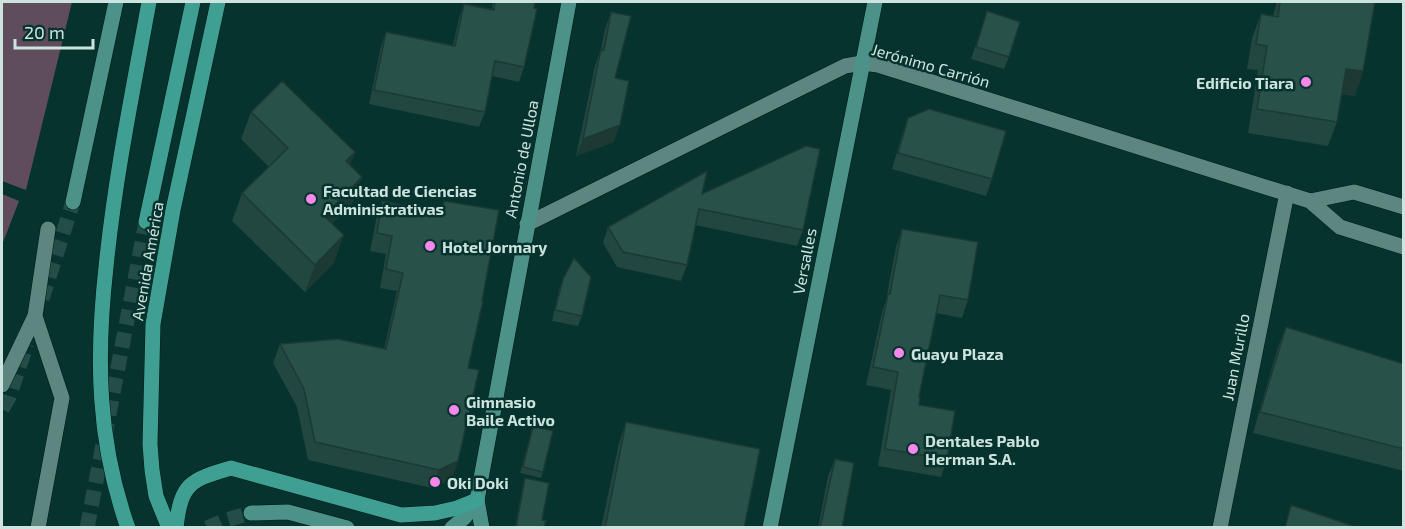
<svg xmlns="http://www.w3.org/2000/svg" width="1405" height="529" viewBox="0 0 1405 529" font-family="'Exo 2',sans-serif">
  <rect width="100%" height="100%" fill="#06332d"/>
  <path fill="#5f4c5c" d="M2,2h70l-46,188 -24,-9z
    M2,194l17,7 -17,44z"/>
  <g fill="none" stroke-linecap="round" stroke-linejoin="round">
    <path stroke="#244d48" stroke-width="15" stroke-dasharray="15 8" stroke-linecap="butt" d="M42,299l31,-97
      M2,409l7,-12 18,-53
      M207,528l19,-8 25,-7"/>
    <path stroke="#244d48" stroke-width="15" stroke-dasharray="15 8" stroke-linecap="butt" d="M87,528l59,-306"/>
    <g stroke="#001915" stroke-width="16">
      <path id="street" d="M1310,201l44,-9 50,15
        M527,224l318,-158 17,-3 16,2 432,136 30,26 64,20
        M35,316l27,82 -24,130
        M2,385l33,-69 13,-87
        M1220,528l67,-335"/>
    </g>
    <g stroke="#001915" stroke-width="16">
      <path id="secondary" d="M73,202l43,-200
        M477,500l5,28
        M251,513l37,-1 59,16
        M452,528l13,-11 12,-17 92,-498
        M770,528l105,-526"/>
    </g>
    <g stroke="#001915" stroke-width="16">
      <path id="primary" d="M146,222l47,-220
        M128,528c-31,-87 -32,-171 -22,-261 9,-90 27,-177 43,-265
        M169,528l-13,-32 -4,-26 -2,-26 3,-120 20,-114 45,-208
        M176,528c5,-45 14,-48 55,-60l170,47 34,-2 22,-5 20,-8"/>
    </g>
    <use href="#street" stroke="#5c867f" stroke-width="15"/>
    <use href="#secondary" stroke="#4d9289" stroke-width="15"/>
    <use href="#primary" stroke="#3e9f92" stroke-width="15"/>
  </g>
  <path fill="#224640" d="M493,2h42l-11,65 -5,15 -27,-6 -7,36 -6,15 -110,-23 12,-58 5,-14 67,13 6,-27 5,-14 28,5z
    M1277,2h98l-12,69 -8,25 -13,-2 -5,28 -9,24 -80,-13 10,-63 -11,-1 5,-31 9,-24 12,2z
    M987,11l22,46 -5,12 -33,-10z
    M611,12l4,66 -1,64 -38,14 19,-90 6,-17 4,-20z
    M251,112l104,40 -5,13 12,12 -10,27 -20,20 2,39 -29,29 -73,-71 10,-28 27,-26 -28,-28z
    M908,118l84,61 -6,17 -94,-27 10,-34z
    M702,194l101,36 -6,16 -102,-21 -8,40 -6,16 -64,-14 -14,-24 5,-16z
    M382,201l58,11 4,-11 24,167 -10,93 -6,18 -20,9 -124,-28 -11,-53 -24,-44 7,-19 104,5 13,-58 -17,-3 6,-34 -16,-3 6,-31z
    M902,229l66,71 -6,18 -26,-5 -17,83v9l28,54 -6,18 -63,-11 13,-76 -25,-5 16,-73 4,-12 10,-53z
    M563,279l19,37 -4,10 -26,-5 7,-31z
    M1286,327l118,37v107l-151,-38 25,-86z
    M626,422l118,106h-143l18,-85z
    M533,426l10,46 -2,6 -21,-5z
    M835,459l7,69h-24l10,-52z
    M525,478l17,42 2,8h-29l8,-44z"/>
  <path fill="#1c3934" d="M1346,69l17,2 -8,25 -18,-3z
    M620,125l-6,17 -38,14 7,-17z
    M355,152l-10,27 1,-18z
    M362,177l-10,27 -38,39 10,-27z
    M344,235l-10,28 -29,29 10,-27z
    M458,461l-6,18 -20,9 7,-18z"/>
  <path fill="#28514a" stroke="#1c3934" stroke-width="1.5" d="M495,2h40l-1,6 3,1 -13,58 -29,-6 -10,51 -111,-22 12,-58 69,14 9,-42 30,6z
    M1280,2h95l-12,69 -17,-2 -9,53 -80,-13 10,-63 -11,-2 5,-30 17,3z
    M987,11l33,11 -11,35 -33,-10z
    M611,12l20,4 -16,62 14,3 -9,44 -37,14 18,-90 3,1z
    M282,81l73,71 -9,9 16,16 -38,39 20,19 -29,30 -73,-72 46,-45 -37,-36z
    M929,109l77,22 -14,48 -94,-26 10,-35z
    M806,146l14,3 -17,81 -104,-21 -12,56 -64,-13 -15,-25 99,-56 -5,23z
    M382,201l60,11 2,-11 55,9 -17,91h1l-15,67 11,2 -21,91 -19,9 -124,-28 -11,-53 -24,-45 58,-5 48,10 17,-76 -17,-4 6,-33 -15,-3z
    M902,229l76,13 -10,58 -28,-5 -21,101h1l-1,9 36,6 -8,48 -62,-10 13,-77 -25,-5 15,-73h2z
    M574,258l17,19 -9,39 -27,-6 8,-31z
    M1286,327l118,37v85l-144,-37z
    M626,422l134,27 -16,79h-139z
    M533,426l20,5 -10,41 -20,-5z
    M835,459l19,4 -12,65h-22z
    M525,478l24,5 -7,37 4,1 -2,7h-28z
    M1291,505l68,23h-74z"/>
  <g fill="#f788eb" stroke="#06332d" stroke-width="2">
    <circle cx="1306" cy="82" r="6"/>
    <circle cx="311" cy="199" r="6"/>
    <circle cx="430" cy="246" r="6"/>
    <circle cx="899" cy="353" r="6"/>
    <circle cx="454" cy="410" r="6"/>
    <circle cx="913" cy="449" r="6"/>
    <circle cx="435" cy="482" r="6"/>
  </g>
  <g text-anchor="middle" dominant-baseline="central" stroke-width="5" stroke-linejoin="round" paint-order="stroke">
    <g font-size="16" fill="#cde3df" stroke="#06332d">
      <text transform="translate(931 65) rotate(16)">Jerónimo Carrión</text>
      <text transform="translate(521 159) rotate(-79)">Antonio de Ulloa</text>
      <text transform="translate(147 261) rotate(-80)">Avenida América</text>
      <text transform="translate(804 261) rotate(-79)">Versalles</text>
      <text transform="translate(1235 357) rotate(-79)">Juan Murillo</text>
    </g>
    <g font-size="16" font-weight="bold" fill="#cde3df" stroke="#06332d" text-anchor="start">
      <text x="1294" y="82" text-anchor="end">Edificio Tiara</text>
      <text x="323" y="190">Facultad de Ciencias<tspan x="323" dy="18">Administrativas</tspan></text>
      <text x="442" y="246">Hotel Jormary</text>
      <text x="911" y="353">Guayu Plaza</text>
      <text x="466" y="401">Gimnasio<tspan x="466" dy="18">Baile Activo</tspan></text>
      <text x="925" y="440">Dentales Pablo<tspan x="925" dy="18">Herman S.A.</tspan></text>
      <text x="447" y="482">Oki Doki</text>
    </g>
  </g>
  <rect width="1405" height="529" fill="none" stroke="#cde3df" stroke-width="6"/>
  <path d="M15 39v9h78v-9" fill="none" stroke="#cde3df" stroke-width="3"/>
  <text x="24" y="39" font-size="18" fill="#cde3df" stroke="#06332d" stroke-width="4.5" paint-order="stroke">20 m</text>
</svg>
